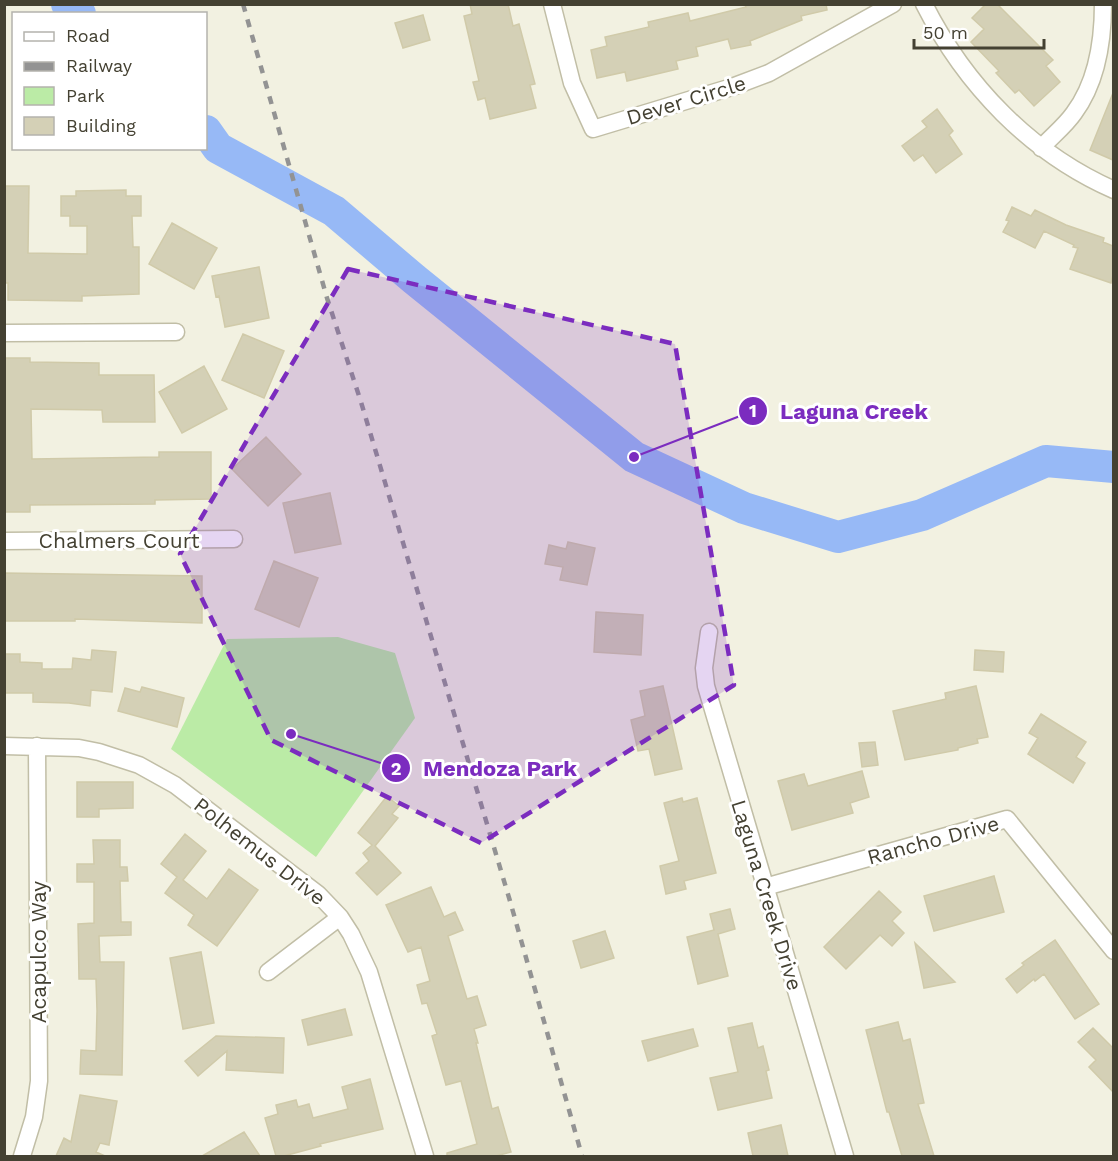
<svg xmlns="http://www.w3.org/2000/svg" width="1118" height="1161" viewBox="0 0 1118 1161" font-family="'Work Sans',sans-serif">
  <rect width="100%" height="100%" fill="#f2f1e1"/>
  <path fill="#bbeba6" d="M338,637l57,16 20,65 -99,139 -145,-108 56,-110z"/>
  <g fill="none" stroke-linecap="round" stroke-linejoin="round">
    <path stroke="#97b9f6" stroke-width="32" d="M67,4l13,10
      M206,131l12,17 116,63 80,68 220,178 110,51 94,29 84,-22 124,-54 68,6"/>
  </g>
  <path fill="#d4d0b6" stroke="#d0caa9" stroke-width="1.5" d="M470,4h38l5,22 6,-2 16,60 -5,1 6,23 -46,11 -5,-21 -7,2 -5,-18 6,-1 -15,-65 8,-2z
    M745,4h81l1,6 -26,6 1,4 -52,21 1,4 -20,4 -3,-10 -32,8 2,9 -22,5 2,8 -51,12 -2,-9 -28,6 -6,-28 16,-4 -2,-9 44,-10 -1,-5 40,-9 2,8 56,-14z
    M986,4h11l56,56 -7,6 14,16 -26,24 -15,-16 -4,3 -19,-20 3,-2 -28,-29 13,-13 -12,-11z
    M423,15l7,25 -27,8 -8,-25z
    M1113,93v67l-23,-10z
    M937,109l16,22 -4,4 13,19 -26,19 -13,-18 -9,6 -12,-15 25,-19 -5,-6z
    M4,186h25l-1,67 59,1v-28h-17v-10h-9v-20h15v-5l50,-1v6h15v20h-9l1,31h6v47l-57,2v5l-74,-1v-17h-4z
    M1012,207l19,9 4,-6 31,15 38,13 -1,4 10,4v29l-2,8 -41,-14 8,-21 -5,-1 1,-2 -30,-14 -9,17 -32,-16 6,-11 -3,-1z
    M172,223l45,25 -23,41 -45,-25z
    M259,267l10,51 -44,9 -6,-31 -3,1 -4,-21z
    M243,334l41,17 -20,47 -42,-18z
    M4,358h26v4l69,1v12h55l1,47h-52l-1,-12 -71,-1 1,50 127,-2v-5h52v47l-56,1v4l-125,1v7h-26z
    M204,366l23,43 -45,24 -23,-41z
    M266,437l35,37 -33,32 -36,-37z
    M330,493l11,51 -46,9 -12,-50z
    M568,542l27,6 -8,37 -27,-5 3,-13 -18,-3 4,-19 17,4z
    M274,561l44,17 -19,49 -44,-18z
    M4,573l198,3v47l-127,-4v2h-71z
    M596,612l47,3 -2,40 -47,-3z
    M92,650l24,2 -4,40 -21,-2 -1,16 -21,-3 -36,-1v-9h-29v-39h16v8l22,1v6h30l1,-11 18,2z
    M975,650l29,2 -1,20 -29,-2z
    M663,686l19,83 -27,6 -6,-26 -11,2 -7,-31 14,-4 -5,-25z
    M976,686l12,51 -11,2 1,4 -20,5v2l-53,10 -12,-49 53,-12 -1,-6z
    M142,687l42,11 -7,29 -59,-16 7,-23 15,4z
    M1041,714l45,28 -10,15 9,6 -12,20 -45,-29 10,-16 -9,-5z
    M875,742l3,23 -16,2 -3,-24z
    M862,771l7,26 -19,6 3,10 -61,17 -14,-49 26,-7 4,12z
    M77,782h56v26l-34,1v8h-22z
    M387,796l12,10 -7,8 6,4 -23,28 26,27 -24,22 -21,-22 13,-12 -6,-8 9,-8 -14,-12z
    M682,798l1,4 14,-4 19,75 -32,8 2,8 -20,5 -6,-28 19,-5 -15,-58z
    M185,834l21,17 -23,29 24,19 22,-30 29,21 -41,56 -29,-21 6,-10 -29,-22 12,-16 -16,-13z
    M93,840h27v27h7l1,14h-8l1,41h10v13l-32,1 1,26h24l-2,113 -42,-1 1,-24 15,1 1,-40 -1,-32h-17l-1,-55 16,-1v-41h-17v-18h17z
    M994,876l10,36 -70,19 -10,-35z
    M431,887l13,30 11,-5 8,18 -15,6 19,63 10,-3 9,29 -12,4 4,14h-2l16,66 6,-2 13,45 -15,4h-49v-3l30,-9 -16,-63 -15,4 -14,-49 5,-2 -10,-31 -5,1 -5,-19 13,-4 -9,-34 -13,5 -22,-47z
    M879,891l22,21 -9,9 12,12 -12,13 -12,-11 -34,34 -22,-22z
    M730,909l5,20 -17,5 10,42 -30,8 -11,-47 27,-7 -4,-16z
    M605,931l9,27 -33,10 -8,-27z
    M1055,940l44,64 -24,15 -31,-45 -9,7 -1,-2 -17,14 -11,-14 18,-14 -2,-2z
    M915,943l40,39 -31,6z
    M201,952l13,71 -31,6 -13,-71z
    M345,1009l7,26 -44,10 -6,-25z
    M898,1022l5,19 7,-2 14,64 -6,1 16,52h-32l-13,-44h-2l-21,-82z
    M752,1023l6,25 5,-2 6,24 -3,1 6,27 -54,12 -8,-32 28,-6 -10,-44z
    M1093,1028l20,20v44l-24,-25 7,-7 -18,-18z
    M693,1029l5,17 -50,15 -6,-20z
    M216,1036l68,2 -1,35 -57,-3 1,-19 -29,25 -13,-15z
    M370,1079l13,50 -63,15 1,2 -37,10h-8l-11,-38 13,-4 -2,-9 20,-5 2,7 11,-3 4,14 35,-9 -6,-22z
    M80,1095l37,6 -8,44 -9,-2 -4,9 9,4h-49l8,-18 7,4z
    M781,1125l7,31h-35l-5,-23z
    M244,1132l16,24h-58z"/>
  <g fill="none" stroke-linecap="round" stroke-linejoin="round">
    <g stroke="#c1bea6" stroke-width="19">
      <path id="minor" d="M552,4l20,79 21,46 139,-42 37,-14 124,-69
        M924,4c41,81 106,149 190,186
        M1041,148c11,-12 24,-22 33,-35 23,-31 29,-71 29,-109
        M4,333l172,-1
        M4,541l230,-2
        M709,632l-5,36 2,18 139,470
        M4,746l75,2 20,4 40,13 36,20 143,109 22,23 11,17 18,38 56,184
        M765,887l242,-68 107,132
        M268,972l72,-55
        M22,1156l12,-39 5,-36 -2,-335"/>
    </g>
    <use href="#minor" stroke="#fff" stroke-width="16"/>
    <path stroke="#939393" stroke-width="4.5" stroke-dasharray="8 8" stroke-linecap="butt" d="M243,4l84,294 34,104 149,499 72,255"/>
  </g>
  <path fill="#7b2cbf" fill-opacity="0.2" stroke="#7b2cbf" stroke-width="4.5" stroke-dasharray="12 8" stroke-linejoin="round" d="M348,269l327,75 59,341 -253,158 -210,-103 -91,-186z"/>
  <g text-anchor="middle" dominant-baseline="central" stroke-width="6" stroke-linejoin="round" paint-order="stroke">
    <g font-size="21" fill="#444132" stroke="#fff">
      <text transform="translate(686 100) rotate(-17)">Dever Circle</text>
      <text x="119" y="540">Chalmers Court</text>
      <text transform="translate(933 840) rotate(-15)">Rancho Drive</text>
      <text transform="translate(260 851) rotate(38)">Polhemus Drive</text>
      <text transform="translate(767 895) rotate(73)">Laguna Creek Drive</text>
      <text transform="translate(38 952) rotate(-90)">Acapulco Way</text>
    </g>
  </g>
  <path fill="none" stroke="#7b2cbf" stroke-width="2" d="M634 457L753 411M291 734L396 768"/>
  <g fill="#7b2cbf" stroke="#fff" stroke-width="2">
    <circle cx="634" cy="457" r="6"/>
    <circle cx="291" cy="734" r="6"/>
    <circle cx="753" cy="411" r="15"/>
    <circle cx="396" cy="768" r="15"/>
  </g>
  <g font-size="18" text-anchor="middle" font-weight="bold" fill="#fff">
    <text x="753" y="417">1</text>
    <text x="396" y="775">2</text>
  </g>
  <g font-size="22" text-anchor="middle" font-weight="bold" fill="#7b2cbf" stroke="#fff" stroke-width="6" stroke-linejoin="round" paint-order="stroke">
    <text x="854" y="419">Laguna Creek</text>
    <text x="500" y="776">Mendoza Park</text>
  </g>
  <rect width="1118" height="1161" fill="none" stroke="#444132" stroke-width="12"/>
  <rect x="12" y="12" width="195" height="138" fill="#ffffff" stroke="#b4b3ad" stroke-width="1.5"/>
  <rect x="24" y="32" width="30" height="9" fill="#ffffff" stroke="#b4b3ad" stroke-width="1.5"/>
  <text x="66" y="42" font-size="18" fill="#444132">Road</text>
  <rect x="24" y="62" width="30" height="9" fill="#939393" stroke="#b4b3ad" stroke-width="1.5"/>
  <text x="66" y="72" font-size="18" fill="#444132">Railway</text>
  <rect x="24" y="87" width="30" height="18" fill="#bbeba6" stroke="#b4b3ad" stroke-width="1.5"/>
  <text x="66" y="102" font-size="18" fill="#444132">Park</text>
  <rect x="24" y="117" width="30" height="18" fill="#d4d0b6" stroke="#b4b3ad" stroke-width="1.5"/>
  <text x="66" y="132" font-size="18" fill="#444132">Building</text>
  <path d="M914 39v9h130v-9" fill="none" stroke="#444132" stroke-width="3"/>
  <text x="923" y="39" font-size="18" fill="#444132" stroke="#ffffff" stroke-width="4.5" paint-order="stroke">50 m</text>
</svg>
